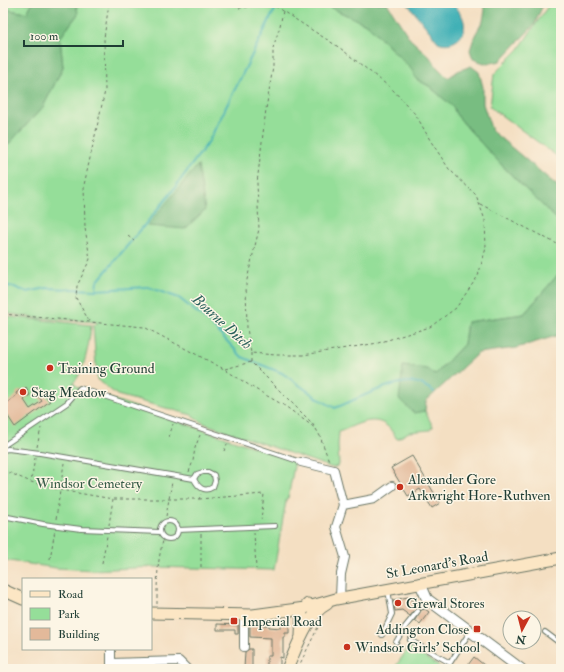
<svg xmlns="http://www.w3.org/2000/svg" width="564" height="672" viewBox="0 0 564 672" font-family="'IM FELL Double Pica',serif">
  <rect width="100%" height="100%" fill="#fcf5e5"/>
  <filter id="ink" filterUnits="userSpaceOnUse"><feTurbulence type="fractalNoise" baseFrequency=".025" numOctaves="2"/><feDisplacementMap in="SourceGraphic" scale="8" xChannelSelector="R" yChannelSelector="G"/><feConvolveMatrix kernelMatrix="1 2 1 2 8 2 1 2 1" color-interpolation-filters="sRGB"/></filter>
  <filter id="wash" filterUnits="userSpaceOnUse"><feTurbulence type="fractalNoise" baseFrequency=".012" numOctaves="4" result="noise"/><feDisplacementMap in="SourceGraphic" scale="16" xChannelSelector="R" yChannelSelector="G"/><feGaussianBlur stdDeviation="0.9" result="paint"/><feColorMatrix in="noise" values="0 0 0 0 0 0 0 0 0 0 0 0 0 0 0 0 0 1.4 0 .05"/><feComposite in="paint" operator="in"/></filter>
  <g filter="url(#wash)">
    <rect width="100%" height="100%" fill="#f4dfc2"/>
    <path fill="#95de99" stroke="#5a8e66" d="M3,3h29l-5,10 -24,-4z
      M76,3h248l1,2 43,20 44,45 4,9 13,7 25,21 2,7c32,39 68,74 105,109v48l-37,43 -57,8 -3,22 -29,31 -21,38 11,-2 8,16 -4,3 -20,2 -12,7c-3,-4 -6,-10 -10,-13 -14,-12 -33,0 -48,6l-1,13 1,20 -6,3 -130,-45 -11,-8 -75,-20 -20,-16 -4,-54 4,-1v-2l-60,-4 -34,-5v-163l40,-43 20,-40 -3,-29 18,-24z
      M550,3h11v156l-71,-52 4,-33 25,-25z
      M3,316l88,9c-1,15 -7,49 -18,58l6,5 216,73 -7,37h-1l-1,3 -12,69 -121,-3 -60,3 -37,-2 -53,-8z
      M409,647l34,22h-49z
      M179,665l6,4h-66l2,-2z"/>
    <path fill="#78bd81" stroke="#4c7d5a" d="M32,3h44l2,11 -18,24 3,29 -20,40 -40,43v-141l24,4z
      M324,3h63l23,36 19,17 8,11 11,11 10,-7 13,-5 8,6 4,15v17l9,27 69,58v34c-37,-35 -73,-70 -105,-109l-3,-7 -24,-21 -13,-7 -4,-9 -44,-45 -43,-20z
      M481,3h63l-10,22 -34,36 -13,3 -14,-5 -3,-9 5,-15 8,-14 2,-11z
      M198,165l7,45 -20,19 -38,-3z
      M561,271v57l-5,8 -40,12 -38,5 -52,48 -1,10 -11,2 -15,-14 4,-33 25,3 7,6 29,-31 3,-22 57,-8z"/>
    <path fill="#3fb0b6" stroke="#2f7675" d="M407,3h46c4,6 10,12 11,19 3,15 -12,26 -26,20z"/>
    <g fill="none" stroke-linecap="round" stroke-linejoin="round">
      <path stroke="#3fb0b6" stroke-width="2" d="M3,285l11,2 13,5 20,-4 49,2 52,-3 31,11 31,25 32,34 40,16 37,26 16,9c21,-8 65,-33 86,-24 4,2 9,5 13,8
        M96,290l1,-8 71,-85 41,-56 63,-126 7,-12"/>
    </g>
    <g id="blocks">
      <path fill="#e3b99a" d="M38,387l12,14 -35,26 -12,-18v-3l14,-11 -1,-2 4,-3 2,1 4,-3 4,7 -6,5 6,9 12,-8 -8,-11z
        M412,456l28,47 -8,5 -12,-19 -12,7 -17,-28z
        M408,597l11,8v3l-3,1 -6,7 -8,-6 -7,1 -2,-11z
        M425,609l4,3 -9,12 -5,-4 6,-10z
        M217,624l21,1v9h-3v-4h-18z
        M281,624h8v9h-4v4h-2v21l-3,-1v12h-13v-13h4v-18l-21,-1v-12h19v2l12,1z
        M249,649h3v20h-8l1,-17z
        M474,657l15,12h-24z"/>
    </g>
  </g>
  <g filter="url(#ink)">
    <use href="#blocks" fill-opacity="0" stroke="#6a7666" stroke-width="1"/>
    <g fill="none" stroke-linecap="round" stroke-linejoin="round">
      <g stroke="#6a7666" stroke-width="6">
        <path id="service" d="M3,446l64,-43 13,-15 221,74
          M3,450l5,-1 32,4 154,26
          M203,472h5l6,3 1,6 -2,6c-9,6 -15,0 -19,-8l3,-5z
          M3,516l40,8 38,5 79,3
          M160 530a9 9 0 1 1 18 0a9 9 0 1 1-18 0Z
          M178,530l97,-4
          M422,607l6,-6
          M545,632l16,12
          M382,635l10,-21 -4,-24
          M410,640l40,23 20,-31
          M396,642l9,-15 13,-16
          M560,669l1,-1"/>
      </g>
      <g stroke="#6a7666" stroke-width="10">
        <path id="minor" d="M301,462l33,8 9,35
          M340,598l1,-24 4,-17 -9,-30 7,-22 31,-6 18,-13
          M244,615v32
          M111,649v20
          M111,663l68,-2 8,8"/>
      </g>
      <g stroke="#6a7666" stroke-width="12">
        <path id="tertiary" d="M420,583l7,16 94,70"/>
      </g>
      <g stroke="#6a7666" stroke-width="13">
        <path id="secondary" d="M3,590l20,9
          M151,613l102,2 52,-7 31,-9 225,-41
          M301,636l1,-25 6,-7
          M287,669c9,-19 20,-55 40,-65"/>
      </g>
      <path stroke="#6a7666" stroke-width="1" stroke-dasharray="3 3" stroke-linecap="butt" d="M228,3l11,5 34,-4 -1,-1
        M270,3l70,45 52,41 24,26 14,25 19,29 27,26 9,25 1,28 -8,28 -22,32 -26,19 -52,16 -75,12h-27l-25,-2 -4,-25 -1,-44 13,-55 -2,-46 9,-74 7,-42v-19l7,-22 3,-15
        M480,204l81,42
        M128,236l6,5
        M3,314l141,13 80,42 31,20 30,17 30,22
        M89,321l-13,-23 1,-12 13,-27 -5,-31 -1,-43 21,-94 -1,-53 5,-35
        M251,353v9l60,60 3,4
        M225,369l26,-7
        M316,429l4,7 9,25
        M169,437l4,-13
        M37,447l4,-19
        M224,451l3,-7
        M35,458l-4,24 29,8 53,9 -4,26
        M3,470l28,12
        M189,472l4,-11 2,-13 5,-13
        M114,499h85l2,-5
        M199,499l65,-5 -3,26
        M56,519l8,-56
        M165,522l7,-40
        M254,532l2,37
        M201,534v34
        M50,559l5,-29
        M102,563l5,-27
        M157,604c0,-22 0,-45 7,-66
        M298,668l22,-45"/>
      <use href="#service" stroke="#fff" stroke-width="4"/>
      <use href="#minor" stroke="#fff" stroke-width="8"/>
      <use href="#tertiary" stroke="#fff" stroke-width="10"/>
      <use href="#secondary" stroke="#fce6c4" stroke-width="11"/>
    </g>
  </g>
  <g fill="#c8321e" stroke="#fcf5e5" stroke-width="1.5">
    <circle cx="50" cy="368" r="4"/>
    <circle cx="23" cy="392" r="4"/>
    <circle cx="400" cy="487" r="4"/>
    <circle cx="398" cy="603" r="4"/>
    <rect x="230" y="617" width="8" height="8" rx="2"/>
    <rect x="473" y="625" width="8" height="8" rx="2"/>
    <circle cx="347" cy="647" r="4"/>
  </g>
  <g text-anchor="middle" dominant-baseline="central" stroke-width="3" stroke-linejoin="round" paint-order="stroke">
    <g font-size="14" fill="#1f3d34" stroke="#fcf5e5" text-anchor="start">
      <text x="58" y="368">Training Ground</text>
      <text x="31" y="392">Stag Meadow</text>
      <text x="408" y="479">Alexander Gore<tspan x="408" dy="16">Arkwright Hore-Ruthven</tspan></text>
      <text x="406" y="603">Grewal Stores</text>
      <text x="242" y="621">Imperial Road</text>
      <text x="469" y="629" text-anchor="end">Addington Close</text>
      <text x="355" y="647">Windsor Girls' School</text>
    </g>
    <g font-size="14" fill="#375d48" stroke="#fcf5e5">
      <text x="89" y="483">Windsor Cemetery</text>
    </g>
    <g font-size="14" fill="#1f3d34" stroke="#fcf5e5">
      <text transform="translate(437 565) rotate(-10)">St Leonard's Road</text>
    </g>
    <g font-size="15" font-style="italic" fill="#29605b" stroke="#fcf5e5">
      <text transform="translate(222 322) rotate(42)">Bourne Ditch</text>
    </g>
  </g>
  <rect width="564" height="672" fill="none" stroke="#fcf5e5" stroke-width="16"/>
  <rect x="22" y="578" width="130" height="72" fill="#fcf5e5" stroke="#a4ab9e"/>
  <rect x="30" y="591" width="20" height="6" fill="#fce6c4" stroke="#a4ab9e"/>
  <text x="58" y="598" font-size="12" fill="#1f3d34">Road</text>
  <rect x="30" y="608" width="20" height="12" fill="#95de99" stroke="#a4ab9e"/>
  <text x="58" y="618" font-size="12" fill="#1f3d34">Park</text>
  <rect x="30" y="628" width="20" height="12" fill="#e3b99a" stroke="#a4ab9e"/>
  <text x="58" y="638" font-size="12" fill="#1f3d34">Building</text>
  <g transform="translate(522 630) rotate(187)"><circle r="19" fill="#fcf5e5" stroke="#a4ab9e"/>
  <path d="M0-3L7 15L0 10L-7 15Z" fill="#c8321e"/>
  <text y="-6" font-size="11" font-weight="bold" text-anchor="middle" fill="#1f3d34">N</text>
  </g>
  <path d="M24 40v6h99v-6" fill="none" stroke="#1f3d34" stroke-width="2"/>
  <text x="30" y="40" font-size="12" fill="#1f3d34" stroke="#fcf5e5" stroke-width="3" paint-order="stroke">100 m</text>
</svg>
